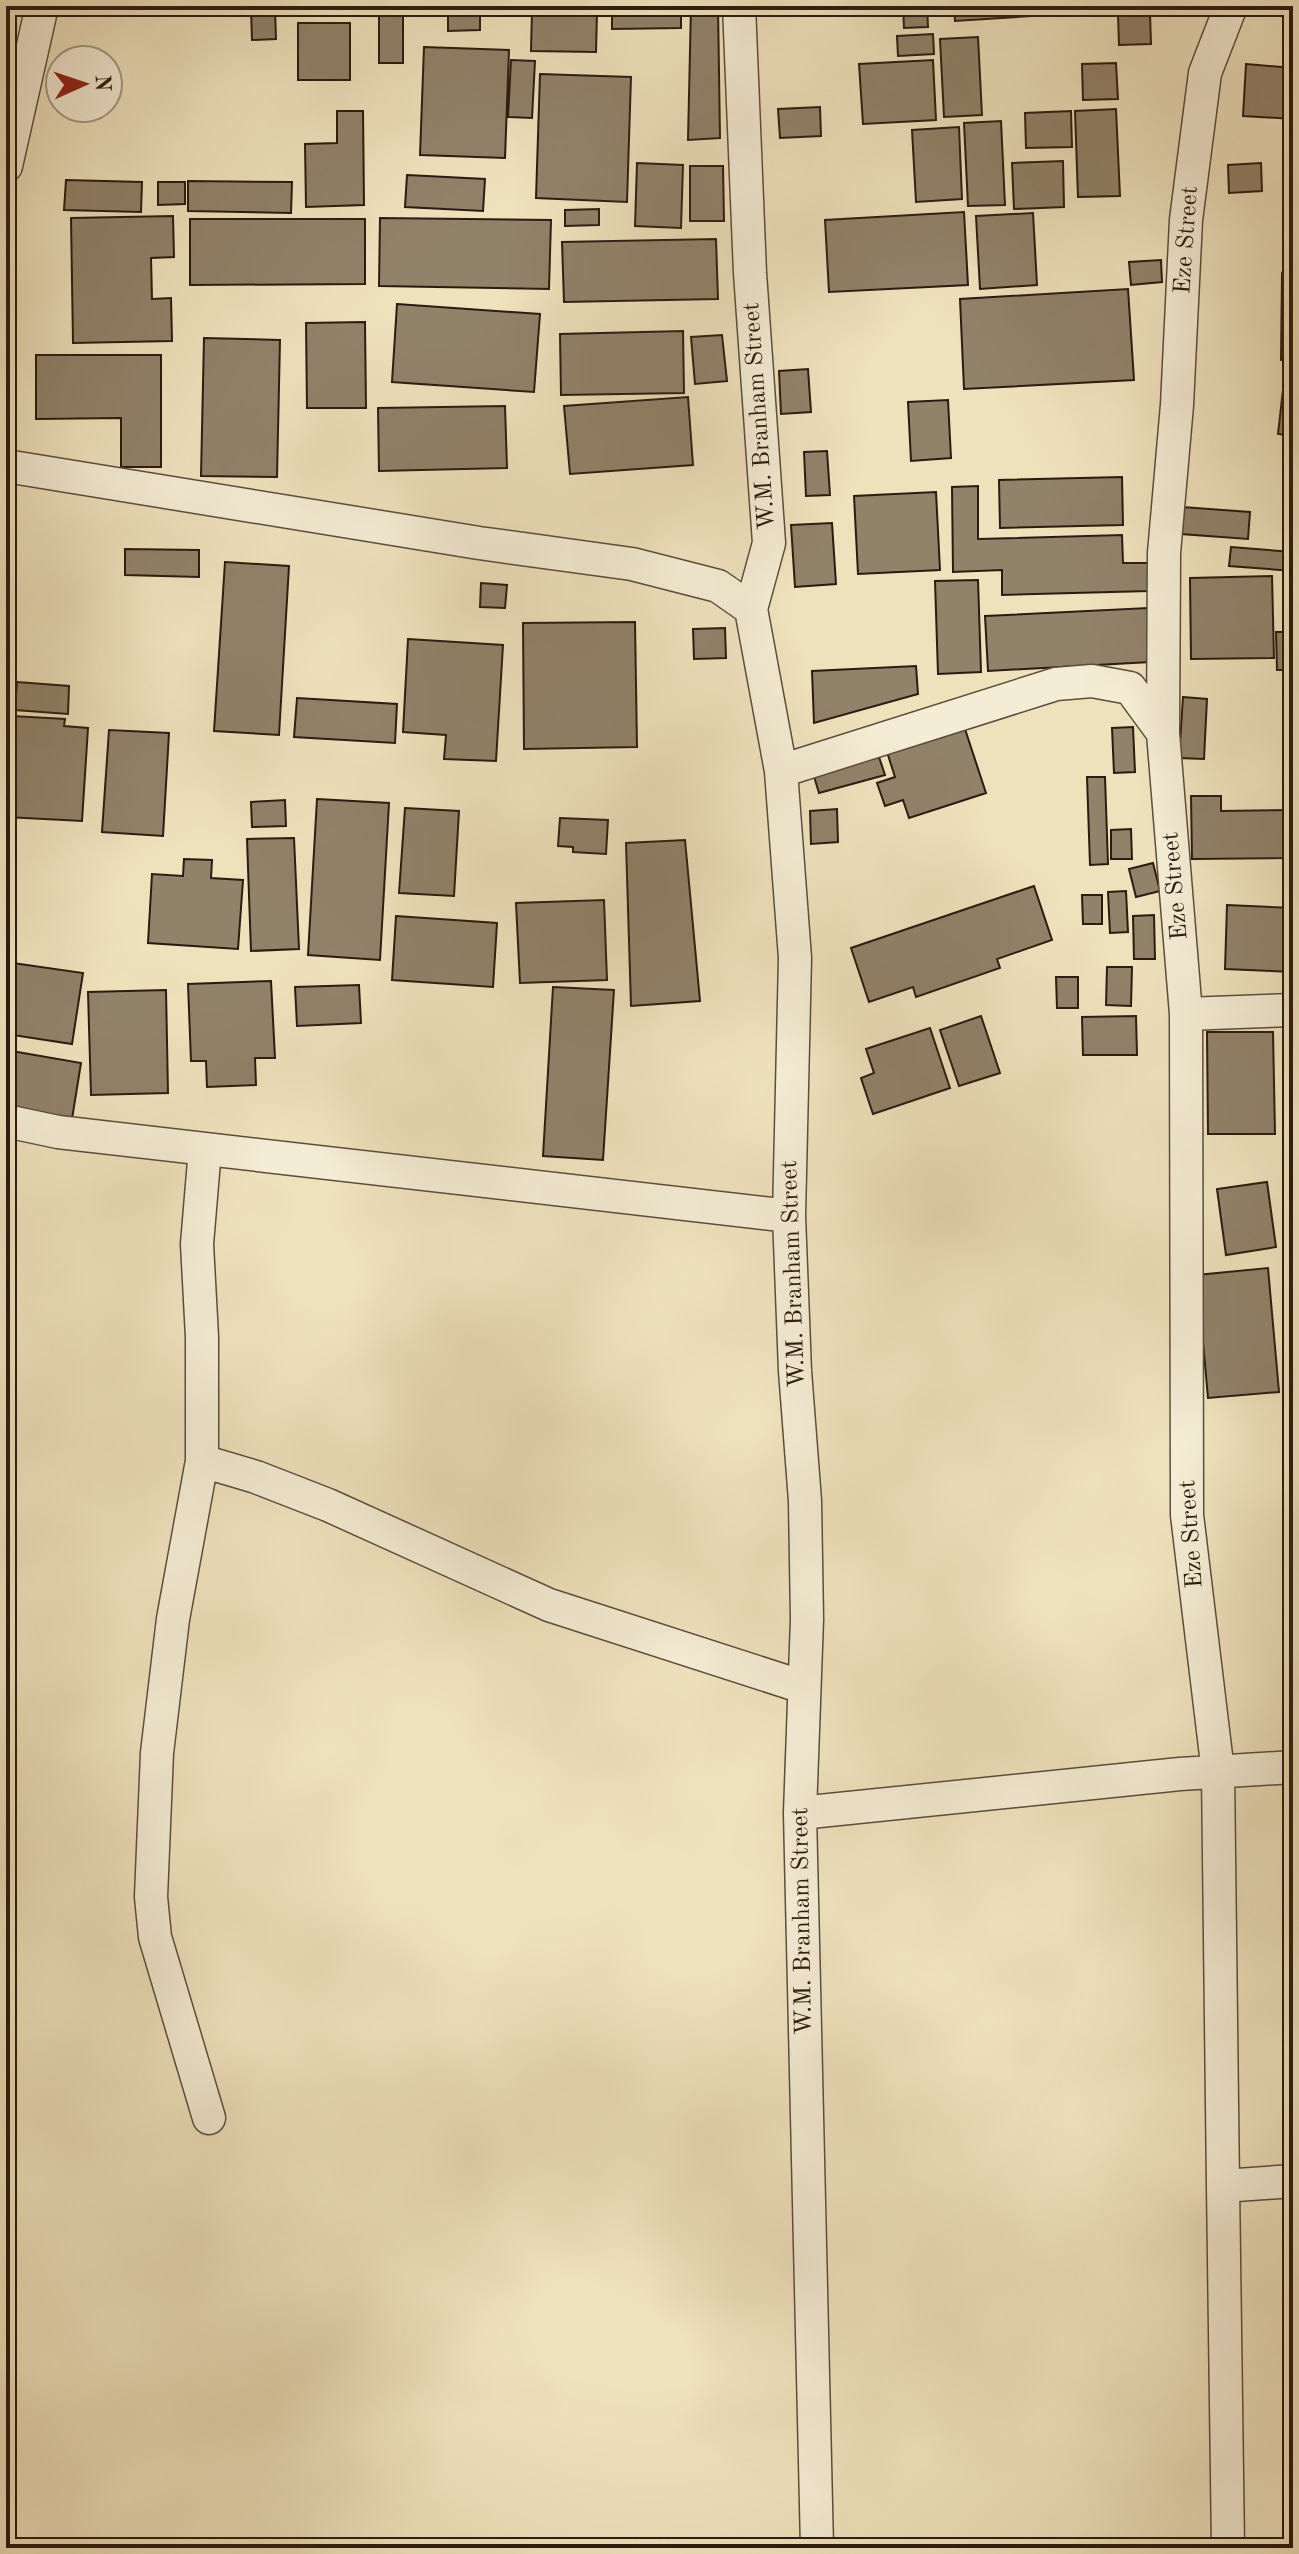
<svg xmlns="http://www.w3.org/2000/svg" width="1299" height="2554" viewBox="0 0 1299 2554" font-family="'Old Standard TT',serif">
  <rect width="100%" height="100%" fill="#eee2bd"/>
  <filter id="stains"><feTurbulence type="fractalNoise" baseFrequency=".0025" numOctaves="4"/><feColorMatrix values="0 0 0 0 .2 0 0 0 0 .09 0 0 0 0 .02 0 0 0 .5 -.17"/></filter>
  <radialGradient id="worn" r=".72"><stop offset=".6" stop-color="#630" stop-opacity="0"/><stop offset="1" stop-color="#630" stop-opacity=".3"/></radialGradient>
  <path fill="#91826a" stroke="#2c1b11" stroke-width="2" d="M448,6h32v24l-32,1z
    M612,6h69v22l-69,1z
    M691,6h27l2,132 -32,2z
    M903,6h24l1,21 -24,1z
    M954,6h173v4l-172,11z
    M1171,6h44v6h-44z
    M275,9l1,30 -24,1 -1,-30z
    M379,9h24v54h-24z
    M532,10l65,2 -1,40 -65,-1z
    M1150,14l1,30 -32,1 -1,-30z
    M298,23h52v57h-52z
    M933,34l1,20 -36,2 -1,-20z
    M978,37l4,78 -38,2 -4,-78z
    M424,47l85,3 -4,108 -85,-3z
    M511,60l24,1 -3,57 -24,-1z
    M933,60l3,60 -73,4 -4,-60z
    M1116,63l2,36 -35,1 -1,-36z
    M1246,64l47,4v51l-50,-3z
    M540,74l91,3 -4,125 -91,-4z
    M820,107l1,29 -41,2 -2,-29z
    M1116,109l4,87 -42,1 -3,-86z
    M337,111h26l1,94 -58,2 -1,-63 32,-1z
    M1071,111l1,36 -46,1 -1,-35z
    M1001,121l4,84 -37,1 -4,-83z
    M959,127l3,72 -46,3 -4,-72z
    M1063,161l1,46 -50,2 -2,-46z
    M637,163l46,2 -2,63 -46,-2z
    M1261,163l1,28 -33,2 -1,-28z
    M690,166h33l1,55h-34z
    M407,175l78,4 -2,32 -78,-4z
    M66,180l76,2 -1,30 -77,-2z
    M188,181l104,1 -1,31 -103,-2z
    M158,182h27v22l-27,1z
    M599,209v16l-34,1v-16z
    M964,212l4,73 -139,7 -4,-72z
    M1033,213l4,72 -57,4 -4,-73z
    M173,216l1,41 -23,1 1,41 19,-1 1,43 -99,2 -2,-125z
    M380,218l171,2 -2,69 -170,-3z
    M190,219h175v65l-175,1z
    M716,239l2,60 -154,3 -2,-60z
    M1161,260l1,22 -31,3 -2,-23z
    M1282,273l11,2v87l-12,-2z
    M1128,289l6,91 -170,9 -4,-90z
    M397,304l143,10 -6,78 -142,-10z
    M365,322l1,86h-59l-1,-85z
    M683,331l1,62 -123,2 -1,-61z
    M722,335l5,46 -32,3 -4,-47z
    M204,338l76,2 -3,137 -76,-1z
    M36,355h125v112h-40v-49l-85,1z
    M808,369l3,43 -30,2 -2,-43z
    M1284,381l9,1v54l-15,-2z
    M688,397l5,68 -123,9 -6,-68z
    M948,400l3,58 -40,3 -3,-59z
    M505,406l2,62 -128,3 -1,-63z
    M827,451l3,44 -24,1 -2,-44z
    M1122,477l1,48 -123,3 -1,-48z
    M978,486v53l144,-4 1,28h26v28l-147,4v-25l-49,2 -1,-85z
    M936,492l4,78 -82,4 -4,-78z
    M1182,507l68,5 -2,27 -67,-5z
    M832,523l4,61 -41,3 -4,-62z
    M1231,547l62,5v19l-64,-5z
    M125,549l74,1v27l-74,-2z
    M225,562l64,4 -10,169 -65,-4z
    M1272,576l2,82 -83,1 -1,-81z
    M978,580l3,92 -43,2 -3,-93z
    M481,583l26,2 -2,23 -25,-1z
    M1148,608l2,54 -162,9 -3,-55z
    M635,622l2,125 -113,2 -1,-126z
    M725,628l1,30 -32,1 -1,-30z
    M1276,632h17v38h-16z
    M408,639l95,6 -7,116 -52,-2 2,-24 -43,-3z
    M916,666l2,28 -104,29 -2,-52z
    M6,671h4l-2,41h-2z
    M17,682l52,4 -1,28 -53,-4z
    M1183,697l24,2 -3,60 -25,-1z
    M297,698l100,6 -2,39 -101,-6z
    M12,716l53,3 -1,7 24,2 -6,93 -76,-4v-78l5,1z
    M964,726l22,67 -77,25 -6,-18 -18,6 -8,-23 18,-6 -8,-25z
    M1133,727l2,45 -21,1 -2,-45z
    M109,730l60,3 -6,103 -61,-4z
    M877,751l8,24 -66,18 -7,-23z
    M1087,777h18l3,87 -18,1z
    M1191,796h30v15l72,-1v48l-101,1z
    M317,799l72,4 -9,157 -72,-5z
    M285,800l1,26 -34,1 -1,-25z
    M405,808l54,3 -5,85 -55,-3z
    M837,809l1,33 -27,2 -1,-33z
    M560,818l48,2 -2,34 -33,-2v-5l-15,-1z
    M1131,829l1,30h-21v-29z
    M294,838l5,111 -48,2 -4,-112z
    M685,840l15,161 -69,5 -5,-163z
    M184,859l28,1 -1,18 32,2 -5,69 -90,-6 4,-69 31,2z
    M1153,863l7,28 -24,6 -7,-28z
    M1034,886l18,54 -55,19 3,9 -84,29 -3,-10 -44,15 -18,-54z
    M1126,891l2,41 -18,1 -2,-41z
    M1082,895h20v29h-19z
    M604,900l3,80 -87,3 -4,-80z
    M1227,905l66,3v64l-68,-3z
    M1154,915l1,44h-21l-1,-43z
    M396,916l101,7 -4,64 -101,-7z
    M6,962l77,11 -11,71 -66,-10z
    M1107,967h25l-1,39 -25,-1z
    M1056,977h22v31h-21z
    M271,981l4,77h-20l1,27 -49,2 -1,-26h-15l-3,-77z
    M359,985l2,38 -64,3 -2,-39z
    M553,987l61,3 -11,170 -60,-4z
    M166,990l2,103 -77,2 -3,-103z
    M981,1016l19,57 -41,13 -19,-56z
    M1136,1016l1,39h-54l-1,-38z
    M930,1028l20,60 -77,26 -12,-36 13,-5 -8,-24z
    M1207,1032h66l2,102h-67z
    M6,1050l75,13 -9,56 -66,-11z
    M1267,1182l9,65 -50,8 -9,-66z
    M1268,1268l11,124 -71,6 -11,-123z"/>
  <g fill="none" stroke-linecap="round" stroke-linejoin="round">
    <g stroke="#5c4d3c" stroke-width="35">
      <path id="street" d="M739,6l11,267 19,270 -18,66 30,162 14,187 -6,258 6,155 10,130 2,118 -7,194 17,735
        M1231,6l-26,67 -19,147 -9,185 -13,148 -1,180 23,281 1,501 31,257 5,414 70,-5
        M6,166l36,-160
        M6,466l473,77 153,21 86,22 33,23
        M781,771l275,-87 36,-3 38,7 33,45
        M1186,1014l107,-4
        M6,1121l52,11 731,84
        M202,1461v-124l-5,-93 8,-95
        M800,1813l380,-39 113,-7
        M209,2118l-54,-181 -4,-40 6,-144 16,-134 29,-158 54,16 72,28 221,100 254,82
        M1223,2186l5,362"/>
    </g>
    <use href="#street" stroke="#f4ecd4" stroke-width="32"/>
  </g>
  <g text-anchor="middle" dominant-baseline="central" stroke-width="6" stroke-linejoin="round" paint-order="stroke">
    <g font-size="24" fill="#2c1b11" stroke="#f4ecd4">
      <text transform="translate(1187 240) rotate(-86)">Eze Street</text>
      <text transform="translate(760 416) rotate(-94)">W.M. Branham Street</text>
      <text transform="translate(1176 886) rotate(-95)">Eze Street</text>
      <text transform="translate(794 1274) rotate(-92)">W.M. Branham Street</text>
      <text transform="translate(1192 1534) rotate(-94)">Eze Street</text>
      <text transform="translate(803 1921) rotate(-91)">W.M. Branham Street</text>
    </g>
  </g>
  <rect width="1299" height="2554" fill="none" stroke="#eee2bd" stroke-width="32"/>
  <rect x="8" y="8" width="1283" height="2538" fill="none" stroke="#2c1b11" stroke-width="4"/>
  <rect x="16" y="16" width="1267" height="2522" fill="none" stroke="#2c1b11" stroke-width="2"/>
  <g transform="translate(84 84) rotate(87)"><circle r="38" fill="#f4ecd4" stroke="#a49886" stroke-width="2"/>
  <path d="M0-6L14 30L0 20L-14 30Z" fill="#8f2418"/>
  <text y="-12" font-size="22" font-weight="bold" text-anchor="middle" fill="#2c1b11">N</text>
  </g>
  <rect width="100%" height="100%" filter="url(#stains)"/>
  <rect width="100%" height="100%" fill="url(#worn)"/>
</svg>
